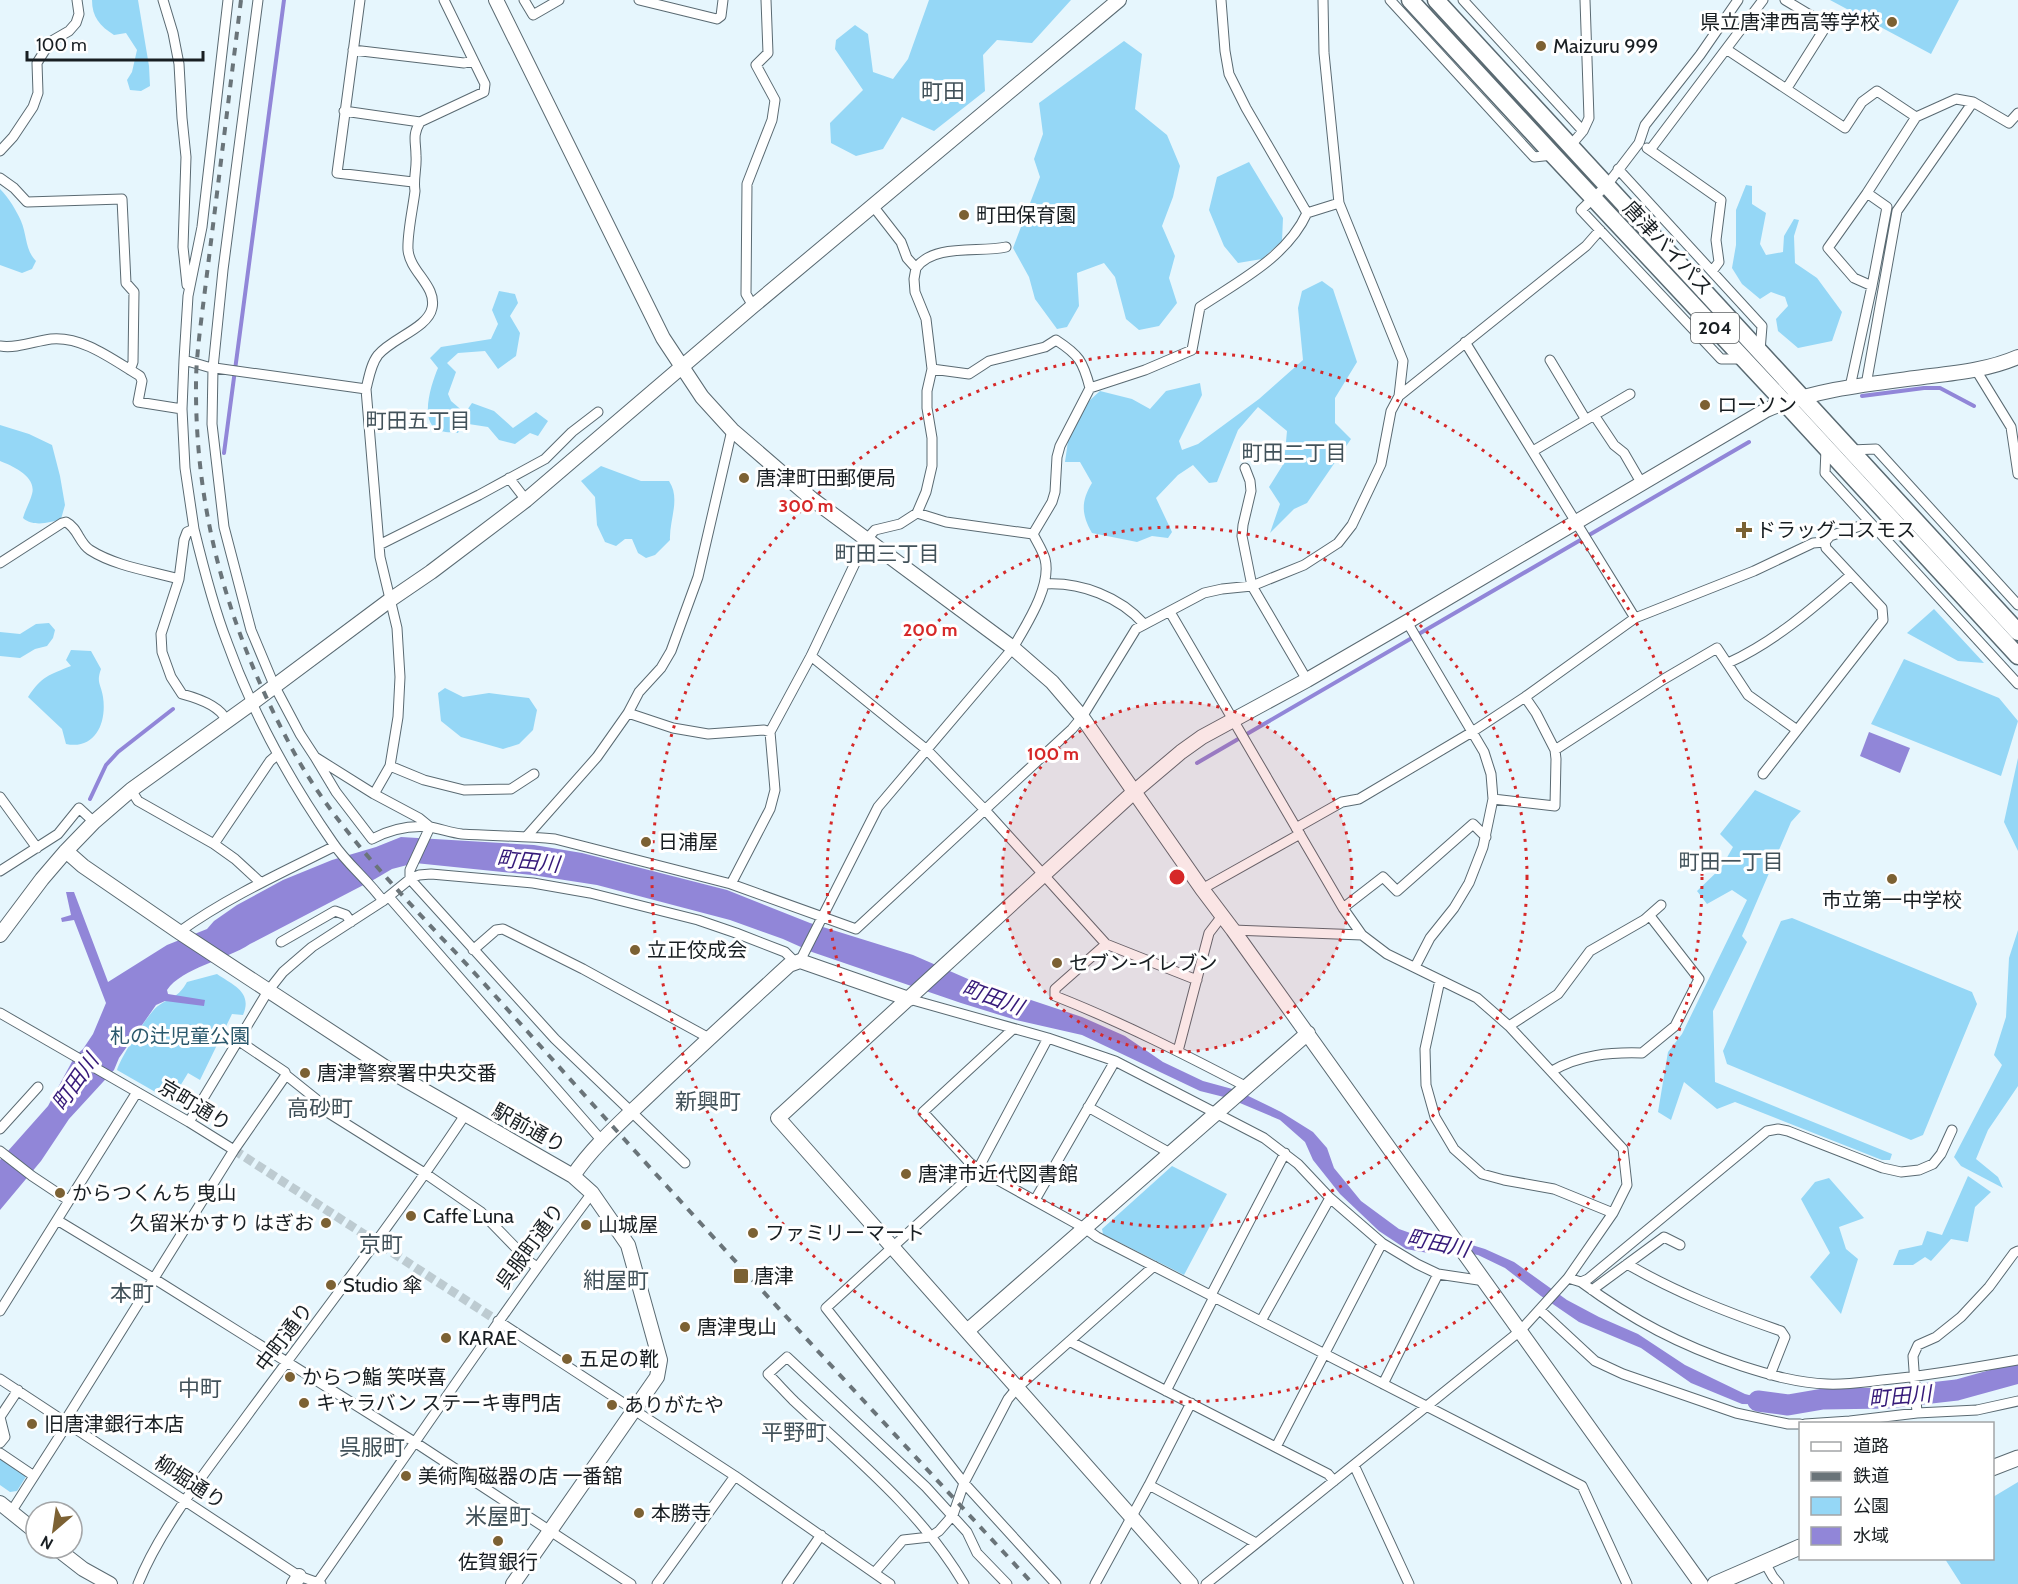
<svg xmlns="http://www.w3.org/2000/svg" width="2018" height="1584" viewBox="0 0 2018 1584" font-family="Cabin,'Noto Sans JP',sans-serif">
  <rect width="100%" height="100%" fill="#e6f6fd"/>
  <path fill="#95d7f6" d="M92,0h46l11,66 1,20 -9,5 -11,-1 -3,-10 5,-8 5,-22 -11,-17 -12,2c-14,-9 -22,-18 -22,-35z
    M929,0h142l-39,43 -35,-3 -14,15 2,36 -51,40 -32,-14 -19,32 -27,7 -25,-13 -1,-20 33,-33 -28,-41 1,-9 19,-15 13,9 5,38 20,7 15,-20z
    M1830,0h129l-28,54z
    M1124,41l18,13 -7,55 32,26 13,31 -7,31 -11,29 13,30 -6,22 8,25 -18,23 -20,4 -13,-11 -11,-42 -11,-14 -27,10 2,33 -12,21 -10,2 -22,-30 -6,-22 -16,-29 27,-71 -6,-18 9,-25 -4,-31z
    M1249,162l34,56 -1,23 -20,18 -24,4 -14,-17 -15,-36 8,-33z
    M1746,185l6,1v18l14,9 -6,31 6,11 17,-3 1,-16 10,-17 5,1 -5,16 1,27 22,15 25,34 -10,29 -34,7 -20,-17 -2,-12 12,-13 -3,-9 -14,-5 -11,7 -18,-15 -10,-16 4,-23v-35z
    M0,189c9,9 16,21 21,32 6,14 4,29 15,40l-4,8 -10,4 -22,-8z
    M1322,281l11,8 24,73 -22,36v25l16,16 -44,64 -13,6 -24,24 10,-29 -11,-17 15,-24 3,-32 -29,-24 -20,23 -21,52 -8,1 -16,-18 -15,10 -22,23 16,34 -4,6 -16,-2 -15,6 -45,-9c-11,-19 -11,-32 0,-50l-12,-21h-15l3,-21 21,-40 11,-10 32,8 18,10 16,-18 34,-8 2,12 -23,46 3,9 16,-6 61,-45 44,-39 -5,-52 4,-17z
    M499,291l16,3 3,9 -8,13 10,17 -4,23 -18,13 -13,-18 -27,2 -11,10 9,9 -8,22 3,7 14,12 7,-10 22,8 19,17 23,-16 12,9 -10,15 -8,-3 -15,11 -16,-4 -11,-13 -26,-4 -4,10c-6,-1 -14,0 -19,-3 -21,-7 -7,-48 -1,-62l-8,-10 11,-11 50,-8 7,-15 -6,-14z
    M0,425l29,9 23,11 8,31 5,29 -4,14c-12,4 -28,8 -38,-1 2,-8 7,-16 9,-24 5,-17 -19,-28 -32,-33z
    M601,466l40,15h28c12,18 0,39 1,59l-15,15 -9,3 -8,-5 -6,-14h-7l-9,7 -11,-4 -8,-17 -2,-28 -14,-16z
    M1934,609l50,54 -26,-2 -51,-28z
    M49,623l6,7 -2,8 -6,8 -12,3 -15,9 -20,-2v-24l20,2 16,-10z
    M71,650l20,1 10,18c-5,14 0,15 2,28 4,26 -8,53 -37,47l-4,-15 -34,-32c14,-21 21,-22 43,-31l-5,-6z
    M1904,659l95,39 19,23 -17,55 -130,-52z
    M445,688l18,9 26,-4 40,5 8,12 -4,20 -14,14 -16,5 -42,-12 -20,-16 -3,-28z
    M2018,758v93l-14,-29z
    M1755,790l46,21 -10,11 -49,114 5,6 -34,69 2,71 177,72 -2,6h-8l-147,-58 -18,7 -33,-27 -13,38 -13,-8 10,-60 14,-18 65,-134 -15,-10 -25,14 -10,-13 24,-23 12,-21 -13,-13z
    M1792,918l180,74 5,12 -54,131 -12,5 -184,-76 -4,-13 58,-130z
    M2018,930v156l-30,44 -12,29 22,18 5,11 -42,-22 -7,-9 48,-92 -8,-10 12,-38 3,-59z
    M217,974c16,11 36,18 26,41l-11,-1 -32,66 -12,-7 -17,28 -54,-31c4,-13 31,-57 41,-64 14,-10 20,-8 29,-24z
    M1172,1166l55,28 -43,81 -81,-41 -1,-5z
    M1968,1176l23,16 -16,15 -7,35 -17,-3 -20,22 -6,-4 -12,8h-20l6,-15 23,-5 5,-14 15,4z
    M1829,1178l35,40 -25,9 7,22 12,10 -17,55 -31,-37 20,-24 -29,-54 14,-17z
    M0,1458l27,17 -10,16 -7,1 -10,-7z
    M2018,1482v102h-57l-16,-25 47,-1 1,-61z"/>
  <path fill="#9186d8" d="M1869,732l41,16 -10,25 -40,-17z
    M401,837l133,8 48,8 145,37 83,33 103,32 55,24 114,38 43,19 38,26 40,19 33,9 45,22 32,20 14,16 7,20 27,33 38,28 14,5 26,1 46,14 29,13 53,38 32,17 39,17 47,31 60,29 43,11 -46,-1 -51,-21 -50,-35 -62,-26 -38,-26 -36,-28 -27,-13 -31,-5 -19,3 -22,-4 -27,-18 -39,-37 -27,-34 -8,-18 -25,-22 -52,-22 -28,-7 -118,-56 -66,-15 -55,-17 -149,-51 -29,-13 -53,-19 -133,-35 -65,-10 -117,-12 -23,6 -17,10 -125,65c-24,16 -68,24 -83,46l1,4 37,6 -1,6 -39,-5 -9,4 -37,53 -5,12 -45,49 -28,42 -41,49v-50l48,-54 27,-50 8,-7 10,-15 13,-31 -32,-83 -12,2 -1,-4 10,-3 -5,-23h8l34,90 59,-37 40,-16 7,-8 23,-16 46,-25 49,-20 44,-13z"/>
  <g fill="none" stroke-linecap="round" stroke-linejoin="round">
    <path stroke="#9186d8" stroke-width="4" d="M1862,396l62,-8h16l34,18
      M224,453l60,-453
      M1197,763l552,-321
      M90,799l16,-34 12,-13 55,-43"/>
    <path stroke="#9186d8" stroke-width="21" d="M1758,1401l30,4 35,-6 64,-1 70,-8 61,-17"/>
    <path stroke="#bdcbd1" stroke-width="9" stroke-dasharray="9 4.5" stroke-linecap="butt" d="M234,1150l264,171"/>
    <g stroke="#5a6a72" stroke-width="11">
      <path id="street" d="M163,0l10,33 6,31 3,54 4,39 -3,90 4,38
        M258,0l-35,270 -10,98 -1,56 12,103 27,103 23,55 26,49 15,23 59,37 45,24 11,9
        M360,0l-23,173 76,9
        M524,0l9,15 26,-15
        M639,0l78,19 4,-3 2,-16
        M1221,0l4,51 4,23 17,34 61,105
        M1390,0l144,157 19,-2
        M1463,0l120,131 -12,14
        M1738,0l-38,55 -55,70 -6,18 -32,42 -26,25 140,149h23
        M1785,0l30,18 8,13 -36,57
        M1726,49l119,79 17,-26 15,-11 39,26
        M353,50l111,13 9,-2
        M344,111l76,11
        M1583,131l6,-13 -4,-118
        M1647,148l74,52 -5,40 3,22 -6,8
        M1650,150l113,-150
        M0,151l13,-14 20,-30 5,-14 -1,-30 13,-21 19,-11 7,-8 3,-9 -2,-14
        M1618,169l144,157 -2,25
        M0,178l14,10 13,14 95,-3 4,84 8,9 -1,70 -3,8
        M1867,193l-39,55 26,30 18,8
        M916,268c18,-25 63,-15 90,-21
        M753,306l-7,-12 1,-110 25,-64 3,-20 -19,-35 12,-12 -2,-53
        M1465,342l170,276
        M0,346c16,3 35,-5 51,-7 32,-3 62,21 89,37l2,5 -4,21 44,7
        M184,360l24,7 158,22
        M1550,360l36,60
        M932,369l37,5 20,-13 56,-14 11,-7c23,15 27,21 34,48l-30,58 -3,11 -2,35 -3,10 -19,32
        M1976,370l35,57 7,47
        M1866,385l31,-174 76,-109
        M1850,387l22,-101 15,-79 -20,-14 49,-76 40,-18 17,3 36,21 9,-10
        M1090,388l55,-18 47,-20 8,-43c39,-26 87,-50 107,-94l32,-10
        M1399,396l187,-150 14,-16
        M1594,415l20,30 10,8 18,31
        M1826,449l-1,24 193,211
        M1851,450l25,-1 142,156
        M1533,451l97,-57
        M1245,468l5,13 1,10 -8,34 -1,11 10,50 55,94
        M509,478l17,22
        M917,513l29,9 87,12
        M194,529c9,37 19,77 33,113 26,72 62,138 106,201 14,21 35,37 50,58
        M379,545l100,-50 66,-36 27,-27 26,-20
        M0,563l62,-40 4,-1c12,6 13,21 24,28 25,16 60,21 89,29
        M1045,584c36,-2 75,13 99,40
        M1170,612l173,296 19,27 25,19 90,44 32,28 114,123 4,36 -14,28 -45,65 -48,53 -314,253
        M1407,622l77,130 7,22 2,25 -10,48 -14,36 -15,25 -24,30 -15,29
        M811,656l116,94 58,60 121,134 91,36
        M1728,663c46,-21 84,-54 123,-88
        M1525,697l11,16 19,37
        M628,713l45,15 35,6 56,-4 6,2
        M226,720c-6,-14 -29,-22 -44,-26l-11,-17 -9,-25 -1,-18 18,-55 5,-39 3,-8 7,-3 -9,-61 -3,-59 2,-49 4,-64 14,-69 26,-227
        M315,757l21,35 36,47c19,-10 37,-14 58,-12 11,2 22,6 32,7 31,2 62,2 93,5l176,45 125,45 216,-200 10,-12 54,-88 68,-36 18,-4 30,-3 52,-21 34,-22 14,-18 29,-61 10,-53 8,-15 4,-35 -64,-158 -15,-150 -1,-53
        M390,766l34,14 40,10 47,-1 23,-15
        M1763,774l120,-154 -1,-12 -56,-60 -1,-6 5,-6 39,-13
        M131,790l7,11 76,43 21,15 25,23
        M374,794l16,-28 8,-49 2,-40 -3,-49 -17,-71 -14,-168c3,-12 5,-25 12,-34 14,-17 50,-27 54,-47 5,-22 -22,-36 -24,-58 -1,-16 5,-42 7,-59 -2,-12 2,-23 1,-35 0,-15 -4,-20 4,-34l64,-30 1,-8 -41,-84
        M0,797l37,51
        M1493,799l62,7 1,-47 -1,-9 109,-71 53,-31 31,47 49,35
        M430,827l-20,43v9l145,160 130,124
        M1296,828l46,-26 17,-3 113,-67 53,-35 110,-79 119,-47 59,-28 12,-1
        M527,836l70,-79 31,-44 11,-21 22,-24 10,-17 27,-74 34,-147
        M214,844l56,-83 7,-6
        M0,871l58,-37 21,-26 15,14
        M731,884l39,-75 5,-19 -5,-58 41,-76 55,-116 9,-10 25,-6 17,-11 9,-21 6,-26v-28l-5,-30v-17l5,-22 -6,-50 -11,-27 -1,-13 2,-11 -9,-10 -6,-16 -28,-36
        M1202,889l98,-55
        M389,897l214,245
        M1343,908l40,-31 14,14 76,-67 13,13
        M1233,930l129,5
        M179,932c49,-35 102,-59 156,-86
        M281,942l54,-31 11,4 5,7
        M1106,944l-51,45v7c66,26 129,58 192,91
        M473,950l23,-20 7,-1 80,40 126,69
        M800,961l78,-154 135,-159c13,-23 39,-62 32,-89 -2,-8 -8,-17 -12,-25
        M1440,980l-15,69 1,36 9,32 19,32 28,25 22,6 50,9 59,24
        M909,999l139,39 67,23 149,77 34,26 32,34 52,45 35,21 21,10 47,7
        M0,1013l189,109 45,28
        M1509,1026l49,-32 32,-43 54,-31 17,-15
        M1013,1029l-90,83 46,50 9,7 108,60 11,8 485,249 45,98
        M1048,1038l-70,131 -152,139 138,175 92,101
        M1178,1051l31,-118 13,-17
        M1552,1071c27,-16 58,-19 90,-18l33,-27 24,-47 -49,-63
        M286,1075l30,24v6l110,69 55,38 35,36 5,8 16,11
        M1088,1107l82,46
        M189,1122l79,-131 15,-19 29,-25 71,-46 27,-22 9,-4 12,-1 102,9 57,10 108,27 38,13 49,19 10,10
        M0,1129l38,-42
        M0,1151l32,25 36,24
        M1035,1200l80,-139
        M57,1220l96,58 263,165 215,141
        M1627,1264c50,29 99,48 154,67l4,6 -15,38
        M1568,1278l13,4 7,-3 179,-148 11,-2 10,2 95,37 18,4 18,-2 14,-6 8,-10 11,-24
        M1581,1282c53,39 99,63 161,84 28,9 56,17 85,18 18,1 37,-2 55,-4 46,-4 91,-12 136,-20
        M1592,1290l72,-53 16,8
        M1211,1295l74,-142
        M1540,1310l55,51 28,13 113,39 52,11h12
        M0,1311l137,-219
        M498,1321l237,155 155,108
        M1261,1321l69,-123
        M1071,1342l257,132 6,7
        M0,1379l299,197 22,8
        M1383,1384l55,-110
        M1166,1391l48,-94
        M1917,1413l-4,-57 5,-11 18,-8 25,-20 28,-30 25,-34 4,-2
        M65,1421l169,-271 52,-75 -1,-3 -46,-31
        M1850,1421l67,-8 60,-3 41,-9
        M1805,1424l45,-3 1,3
        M0,1443l5,-6 -5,-20 18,-27
        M1276,1447l106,-204
        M0,1453l34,23
        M1354,1465l55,119
        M1149,1485l107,58
        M11,1512l57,-89
        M1765,1563l8,14 6,7
        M875,1572l28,-32 27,-3 9,-6 14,-16 11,-32 44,-84 9,-11 137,-122
        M318,1582c91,-130 179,-262 274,-389
        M138,1584c23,-58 74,-120 111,-171 73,-99 148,-196 216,-298
        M657,1584l78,-108
        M787,1584l34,-49
        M964,1584c-42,-72 -110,-127 -170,-183 -9,-9 -17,-18 -26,-27l19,-17 139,130 41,45 10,21 30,31
        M1095,1584l54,-99 42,-82"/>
    </g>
    <g stroke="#5a6a72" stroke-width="16">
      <path id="secondary" d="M496,0l167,338 39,59 30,33 80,69 201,149 39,34 30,35 120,172 31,41 468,654
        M66,851l17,15 96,66 218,143 176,101 19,17 36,52 32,115 -3,17 -144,207
        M0,935l42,-56 24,-28 28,-29 37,-32 121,-87 138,-103 41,-28 95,-72 227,-194 366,-306
        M573,1176c19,-29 50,-56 75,-80 47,-45 94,-88 141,-131l11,-4 109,38
        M967,1331l341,-298
        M0,1503l36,29
        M56,1548l27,21 27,15
        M294,1584l5,-8
        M1191,1584l-413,-466 357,-327 46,-39 21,-15 105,-57 100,-58 359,-212c50,-21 104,-26 157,-33 33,-4 65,-7 95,-20"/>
    </g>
    <g stroke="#5a6a72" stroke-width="17">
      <path id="primary" d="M1992,1468l26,-10
        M1715,1584l85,-37"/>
    </g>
    <g stroke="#5a6a72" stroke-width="19">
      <path id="highway" d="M1410,0l143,155 231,247 234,254
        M1436,0l582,632"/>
    </g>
    <use href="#street" stroke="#fff" stroke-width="9"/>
    <use href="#secondary" stroke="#fff" stroke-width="14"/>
    <use href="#primary" stroke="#fff" stroke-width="15"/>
    <use href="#highway" stroke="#fff" stroke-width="16"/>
    <path stroke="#6a7479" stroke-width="4" stroke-dasharray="8 8" stroke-linecap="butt" d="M241,0l-41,330c-2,18 -4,36 -4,54 -1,129 33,246 93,359 37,72 94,131 148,190 31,32 60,65 90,98 166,186 336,369 506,553"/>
  </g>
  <circle cx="1177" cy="877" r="175" fill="#d62828" fill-opacity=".12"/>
  <g fill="none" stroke="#d62828" stroke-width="3" stroke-dasharray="3 6">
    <circle cx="1177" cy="877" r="175"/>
    <circle cx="1177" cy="877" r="350"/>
    <circle cx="1177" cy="877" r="525"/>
  </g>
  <g fill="#7c6133" stroke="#fff" stroke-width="2">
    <circle cx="1892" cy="22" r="6"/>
    <circle cx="1541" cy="46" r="6"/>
    <circle cx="964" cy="215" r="6"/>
    <circle cx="1705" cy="405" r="6"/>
    <circle cx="744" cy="478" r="6"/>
    <path d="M1741 521h6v6h6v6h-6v6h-6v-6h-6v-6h6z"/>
    <circle cx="646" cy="842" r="6"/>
    <circle cx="1892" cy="879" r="6"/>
    <circle cx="635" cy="950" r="6"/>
    <circle cx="1057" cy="963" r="6"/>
    <circle cx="305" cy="1073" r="6"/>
    <circle cx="906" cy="1174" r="6"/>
    <circle cx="60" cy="1193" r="6"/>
    <circle cx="411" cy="1216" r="6"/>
    <circle cx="326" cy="1223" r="6"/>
    <circle cx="586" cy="1225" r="6"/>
    <circle cx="753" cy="1233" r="6"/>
    <rect x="733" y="1268" width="16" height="16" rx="3"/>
    <circle cx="331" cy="1285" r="6"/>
    <circle cx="685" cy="1327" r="6"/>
    <circle cx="446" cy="1338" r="6"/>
    <circle cx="567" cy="1359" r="6"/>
    <circle cx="290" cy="1377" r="6"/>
    <circle cx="304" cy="1403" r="6"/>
    <circle cx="612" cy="1405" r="6"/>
    <circle cx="32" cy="1424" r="6"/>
    <circle cx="406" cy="1476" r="6"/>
    <circle cx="639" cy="1513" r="6"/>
    <circle cx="498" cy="1541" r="6"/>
  </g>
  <g text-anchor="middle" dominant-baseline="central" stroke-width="6" stroke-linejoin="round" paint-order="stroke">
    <rect fill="#fff" stroke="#5d6264" stroke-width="1.5" x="1691" y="313" width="48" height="30" rx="4.5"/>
    <g font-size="18" font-weight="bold" fill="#181e22">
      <text x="1715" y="328">204</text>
    </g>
    <g font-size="20" fill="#181e22" stroke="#fff" text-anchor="start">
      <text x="1880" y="22" text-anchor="end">県立唐津西高等学校</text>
      <text x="1553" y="46">Maizuru 999</text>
      <text x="976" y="215">町田保育園</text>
      <text x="1717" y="405">ローソン</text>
      <text x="756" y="478">唐津町田郵便局</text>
      <text x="1756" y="530">ドラッグコスモス</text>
      <text x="658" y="842">日浦屋</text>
      <text x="1892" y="900" text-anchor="middle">市立第一中学校</text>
      <text x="647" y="950">立正佼成会</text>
      <text x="1069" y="963">セブン-イレブン</text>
      <text x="317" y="1073">唐津警察署中央交番</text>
      <text x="918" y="1174">唐津市近代図書館</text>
      <text x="72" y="1193">からつくんち 曳山</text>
      <text x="423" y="1216">Caffe Luna</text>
      <text x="314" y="1223" text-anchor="end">久留米かすり はぎお</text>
      <text x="598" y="1225">山城屋</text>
      <text x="765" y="1233">ファミリーマート</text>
      <text x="754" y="1276">唐津</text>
      <text x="343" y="1285">Studio 傘</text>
      <text x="697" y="1327">唐津曳山</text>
      <text x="458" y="1338">KARAE</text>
      <text x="579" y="1359">五足の靴</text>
      <text x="302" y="1377">からつ鮨 笑咲喜</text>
      <text x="316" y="1403">キャラバン ステーキ専門店</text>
      <text x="624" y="1405">ありがたや</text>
      <text x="44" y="1424">旧唐津銀行本店</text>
      <text x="418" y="1476">美術陶磁器の店 一番舘</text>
      <text x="651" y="1513">本勝寺</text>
      <text x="498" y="1562" text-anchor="middle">佐賀銀行</text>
    </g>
    <g font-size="20" fill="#181e22" stroke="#fff">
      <text transform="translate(1668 248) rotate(47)">唐津バイパス</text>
      <text transform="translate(195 1105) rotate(31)">京町通り</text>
      <text transform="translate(529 1128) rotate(29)">駅前通り</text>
      <text transform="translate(530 1246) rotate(-54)">呉服町通り</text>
      <text transform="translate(284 1337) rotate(-53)">中町通り</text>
      <text transform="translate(190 1482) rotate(33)">柳堀通り</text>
    </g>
    <g font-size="20" fill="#2a586c" stroke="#fff">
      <text x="180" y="1036">札の辻児童公園</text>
    </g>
    <g font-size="21" fill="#42525a" stroke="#fff">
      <text x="418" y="420">町田五丁目</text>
      <text x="1294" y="452">町田二丁目</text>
      <text x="887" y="553">町田三丁目</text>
      <text x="1731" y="861">町田一丁目</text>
    </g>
    <g font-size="21" font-style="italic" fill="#351979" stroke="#fff">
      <text transform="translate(528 861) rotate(6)">町田川</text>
      <text transform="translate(993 997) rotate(20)">町田川</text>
      <text transform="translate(75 1082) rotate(-55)">町田川</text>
      <text transform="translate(1438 1243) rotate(12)">町田川</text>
      <text transform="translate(1900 1396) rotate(-5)">町田川</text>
    </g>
    <g font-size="22" fill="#42525a" stroke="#fff">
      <text x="943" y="91">町田</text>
      <text x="708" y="1101">新興町</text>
      <text x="320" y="1108">高砂町</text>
      <text x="381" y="1244">京町</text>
      <text x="616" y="1280">紺屋町</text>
      <text x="132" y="1293">本町</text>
      <text x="200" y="1388">中町</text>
      <text x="794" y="1432">平野町</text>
      <text x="372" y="1447">呉服町</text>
      <text x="498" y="1516">米屋町</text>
    </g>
  </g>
  <circle cx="1177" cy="877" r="9" fill="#d62828" stroke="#fff" stroke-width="3"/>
  <g font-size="18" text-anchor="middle" font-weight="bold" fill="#d62828" stroke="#fff" stroke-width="6" stroke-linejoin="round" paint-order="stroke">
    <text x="806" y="512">300 m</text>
    <text x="930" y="636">200 m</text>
    <text x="1053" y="760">100 m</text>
  </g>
  <rect x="1799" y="1422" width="195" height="138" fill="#ffffff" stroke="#a3a5a7" stroke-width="1.5"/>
  <rect x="1811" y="1442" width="30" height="9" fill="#ffffff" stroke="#a3a5a7" stroke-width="1.5"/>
  <text x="1853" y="1452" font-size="18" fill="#181e22">道路</text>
  <rect x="1811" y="1472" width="30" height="9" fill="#6a7479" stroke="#a3a5a7" stroke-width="1.5"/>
  <text x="1853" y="1482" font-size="18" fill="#181e22">鉄道</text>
  <rect x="1811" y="1497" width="30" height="18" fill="#95d7f6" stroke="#a3a5a7" stroke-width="1.5"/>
  <text x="1853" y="1512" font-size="18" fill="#181e22">公園</text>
  <rect x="1811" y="1527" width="30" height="18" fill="#9186d8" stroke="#a3a5a7" stroke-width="1.5"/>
  <text x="1853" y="1542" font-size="18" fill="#181e22">水域</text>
  <g transform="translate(54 1530) rotate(209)"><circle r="28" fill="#ffffff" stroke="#a3a5a7" stroke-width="1.5"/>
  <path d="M0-4.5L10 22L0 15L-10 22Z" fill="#7c6133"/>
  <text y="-9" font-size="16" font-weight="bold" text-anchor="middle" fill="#181e22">N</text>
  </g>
  <path d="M27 51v9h176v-9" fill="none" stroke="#181e22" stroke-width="3"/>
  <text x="36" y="51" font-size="18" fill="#181e22" stroke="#ffffff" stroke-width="4.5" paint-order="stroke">100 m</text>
</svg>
